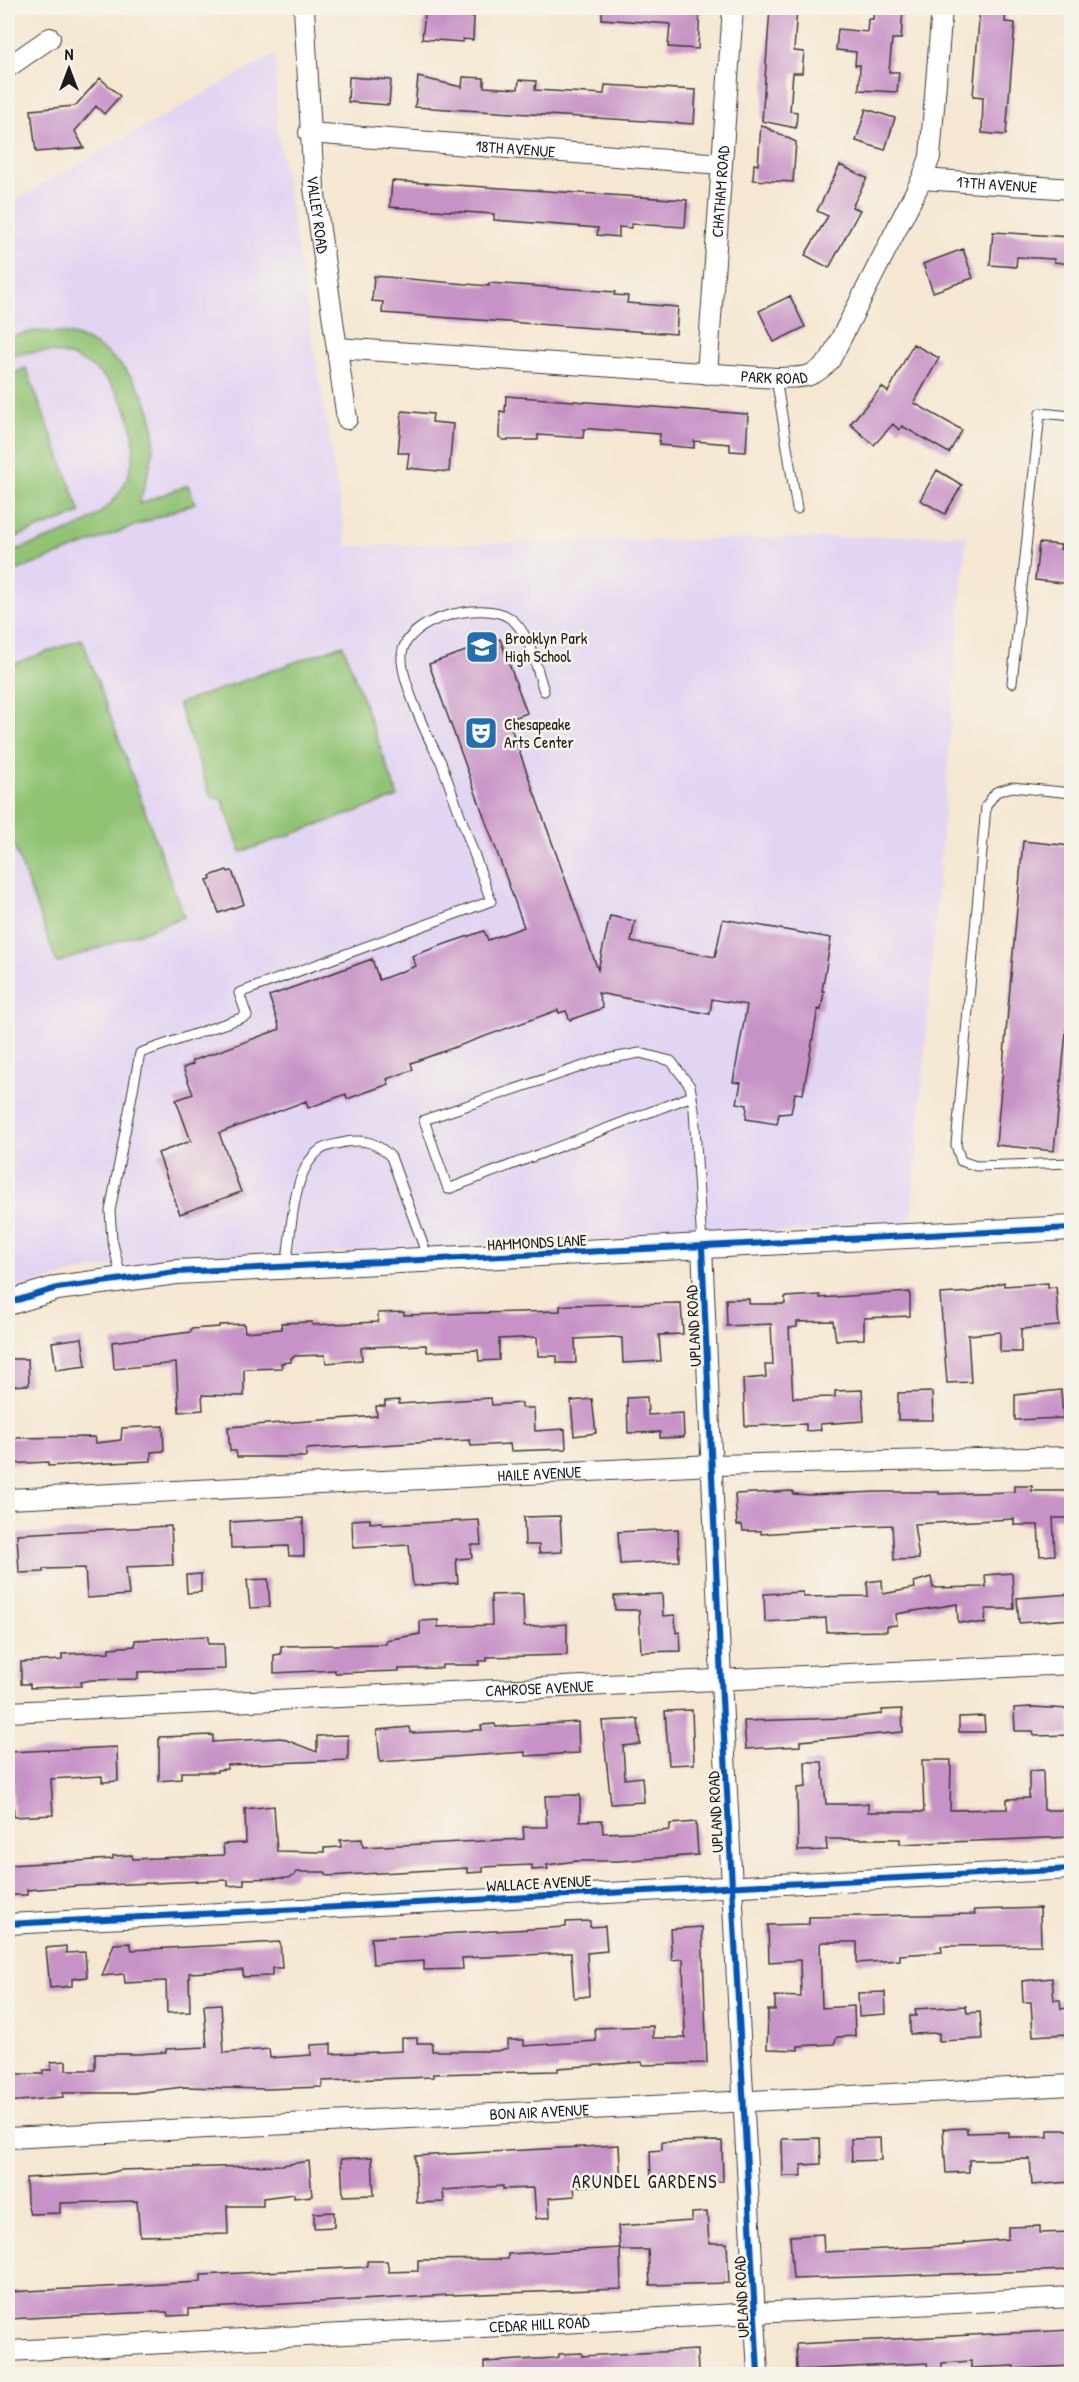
<svg xmlns="http://www.w3.org/2000/svg" width="1079" height="2382" viewBox="0 0 1079 2382" font-family="'Patrick Hand',sans-serif">
  <rect width="100%" height="100%" fill="#f7f3e8"/>
  <filter id="ink" filterUnits="userSpaceOnUse"><feTurbulence type="fractalNoise" baseFrequency=".0167" numOctaves="2"/><feDisplacementMap in="SourceGraphic" scale="12" xChannelSelector="R" yChannelSelector="G"/><feConvolveMatrix kernelMatrix="1 2 1 2 8 2 1 2 1" color-interpolation-filters="sRGB"/></filter>
  <filter id="wash" filterUnits="userSpaceOnUse"><feTurbulence type="fractalNoise" baseFrequency=".008" numOctaves="4" result="noise"/><feDisplacementMap in="SourceGraphic" scale="24" xChannelSelector="R" yChannelSelector="G"/><feGaussianBlur stdDeviation="1.35" result="paint"/><feColorMatrix in="noise" values="0 0 0 0 0 0 0 0 0 0 0 0 0 0 0 0 0 1.4 0 .05"/><feComposite in="paint" operator="in"/></filter>
  <g filter="url(#wash)">
    <rect width="100%" height="100%" fill="#f5e7d2"/>
    <path fill="#e2d4f3" d="M275,54l2,74 70,418 619,-11 -55,690 -763,38 -51,5 -89,22v-1086z"/>
    <path fill="#91c373" stroke="#567048" stroke-width="1.5" d="M36,331c10,1 22,1 32,3 43,10 86,57 86,103 -1,24 -8,44 -15,67l49,-19 7,18 -187,71v-21c28,-11 63,-19 88,-37 86,-62 11,-195 -88,-158v-21z
      M26,368l55,145 -73,27v-165z
      M82,639l102,278 -127,46 -49,-134v-163z
      M343,645l55,152 -157,55 -19,-53 -11,-2 -33,-93z"/>
    <g id="blocks">
      <path fill="#c793c7" d="M602,8h98l-2,41 -30,-2 2,-23 -68,-5z
        M770,8h27l-3,43 10,1 -2,21h-9l-3,38 7,1 -1,16 -34,-7z
        M874,8h29l-2,31h-9l-3,33h10l-2,20 -38,-2 1,-25h-5l1,-13 -20,-2 2,-21 29,3 1,-13h5z
        M980,8h26l-1,14 10,1 -9,112 -24,-2 1,-36 -10,-1z
        M425,13l49,4 -1,23 -10,-1v3l-41,-3z
        M349,77l42,3 -2,25 -41,-3z
        M418,77l44,10 1,-10 21,1v9l34,2 1,-9 17,1 -1,9 69,4 1,-9 91,5 -2,34 -279,-17z
        M100,78l20,18 -16,18 -8,-8 -21,25 9,17 -48,4 -5,-42 44,-4z
        M866,109l29,9 -10,32 -29,-9z
        M761,125l35,17 -3,40 -40,-2 1,-16 4,1z
        M840,165l27,13 -15,29 8,3 -31,58 -24,-13 23,-39 -11,-5z
        M392,181l295,19 -2,27 -54,-3v4l-12,-1v10l-22,-2 1,-7 -104,-8v-6l-104,-7z
        M993,232l78,5v27l-17,-2v-3l-37,-2 -1,10 -26,-2z
        M963,249l10,29 -40,14 -10,-28z
        M374,276l115,10v-3l126,9 -1,3 14,1 -1,7 51,4 -2,27 -294,-21 1,-11 -11,-1z
        M790,296l15,31 -31,15 -15,-31z
        M913,344l26,14 -25,45 48,27 -13,23 -47,-27 -3,4 -6,-6 -19,21 -24,-21 32,-37 6,5z
        M506,396l242,18 -2,38 -16,-1v-7l-36,-3v7l-35,-3 1,-11 -69,-5h-7l-1,9 -45,-3v5h-35l-4,-3 1,-26 5,1z
        M402,411l31,3 -1,8 21,2 -4,48 -42,-4 2,-15h-11z
        M937,470l25,15 -17,29 -25,-14z
        M1039,543l22,2 -1,4 11,1v34l-36,-4z
        M500,639l27,74 -19,7 90,250 12,-54 25,5 -4,21 84,15 8,-38 108,19 -9,53h2l-3,19 -3,-1 -15,85 -8,-1 -4,20 -12,1 -2,10 -31,-5 1,-14 -10,-2 4,-20 -8,-1 14,-77 -35,-6 -2,15 -112,-21 5,15 -33,12 -4,-9 -7,2 -1,-3 -147,53 2,7 -26,9 2,5 -42,15 -1,-5 -38,14 -2,-7 -87,32 22,59 -61,22 -22,-61 33,-12 -15,-41 17,-6 -10,-26 10,-4 -1,-3 88,-32 -11,-33 103,-37 7,21 37,-14 -4,-10 39,-14 33,-11 4,9 36,-13 -95,-263z
        M1023,841l48,5 -1,147 -16,158 -58,-6z
        M227,870l1,2 4,-1 12,33 -25,9 -12,-33 4,-1 -1,-3z
        M1004,1282v4l44,-3v5l8,-1 3,39 -38,3v23h-21v-20l-32,3 3,47 -24,1 -7,-89 32,-2z
        M910,1292v24l-46,2v21l-28,1 -3,-19 -36,1v5l-8,1 4,70 42,-1v-6l27,-1 2,31 -44,3 1,6 -15,1v-7l-61,2 -2,-47 23,-2 -1,-12h8l-2,-41 -44,2 -1,-27h23v5h36v-7l35,-2v3z
        M681,1303l2,31 -24,1 2,26 -38,2 -1,-25 -8,-1 -39,2 1,24h-19v-7h-19l-1,-19 -38,2v21l-20,1 -1,-11 -51,2 -1,-7 -60,2 -5,1 1,12 -36,3 -1,-8 -30,1 -4,2v4l-10,1 1,5 -38,1v27l-42,-1 1,15 -24,2 -3,-49 -62,6 -2,-27 79,-10v-3l28,-2v-2l25,-1 1,8 37,-3 -1,-6 31,-1v3l66,-3v-9l26,-1v3l156,-4v-5l10,-1z
        M82,1338l4,28 -30,4 -4,-28z
        M8,1359h20l1,26 -21,1z
        M1061,1390l2,28 -48,2v-25z
        M932,1392l1,28h-35v-27z
        M647,1397l1,18 35,-2 1,24 -24,1v-6l-32,1 -1,-35z
        M491,1398l1,7 30,-2v5h12l1,23 30,-2 1,20 -55,2 -1,-7 -39,2 -1,-6 -164,9v8h-69l-1,-6h-6l-2,-24 149,-11 -1,-10h9v-5l14,-1v4z
        M592,1399l4,34 -22,3 -3,-35z
        M163,1426l1,25 -13,1v9l-103,5v-4l-40,2v-26l87,-1 1,6 25,-3 1,-12z
        M1014,1486h18v5h39v27h-18l2,37 -15,1 -2,-31h-24v-6l-100,5 5,35 -25,1 -2,-35 -80,3 3,2 -54,4v-3h-18l-1,-6h-5l-2,-31 58,-3v3l17,1 66,-3h63v2l75,-2z
        M560,1516l2,36 -23,1v-8h-14l-1,-28z
        M303,1518l1,38h-15l-1,-10 -57,2 -1,-26z
        M370,1519v4l12,-1v3l97,-5 2,25h-10l1,13 -16,1 2,24 -45,3 -4,-41 -56,3 -1,-28z
        M171,1526l2,39 -47,2 3,28 -42,3 -2,-30 -42,1v3l-24,1 -2,-39z
        M678,1529l1,32 -59,3 -2,-32z
        M1012,1573l2,36h-28l-1,15 -27,-2 -1,-18 -61,10 1,11 -10,1v5l-60,1 -1,-14 -61,4 -1,-28 39,-2v5l65,-1 -1,-14 15,-2 1,14 32,-6 -1,-6 17,-5 2,11 53,-1 -1,-12z
        M201,1574v18l-14,1 -1,-18z
        M268,1579l2,28 -20,1 -3,-28z
        M523,1594l1,33 43,-3v31l-80,2v4h-8v4h-37v3l-43,1v2l-64,2v-3l-61,3v-18l7,-1v-8l105,-2v-4l34,-6v-13l18,-1v7l54,-2 -1,-30z
        M662,1594l1,22 12,-1 1,18 4,-1 1,19 -40,1 -2,-42h-24l-1,-14z
        M1071,1594v25l-52,4 -2,-25z
        M208,1636v8h16l1,25 -87,3v7l-47,1 -10,2v4l-51,2v-4h-9v-22l41,-2v-6l47,-2v-4l26,-2v-6z
        M1032,1707l37,2 1,26 -36,1 -1,-5h-18l-1,-23z
        M902,1709l1,23 -103,9v5l-54,3 -2,-28 100,-3 38,-4v-4z
        M692,1710l2,54 -25,1 -4,-54z
        M984,1716l1,16h-26v-15z
        M638,1719l2,25 -17,2 2,33 17,-2 2,25 -33,2 -9,-83z
        M578,1722l1,31 -54,3v-4l-145,10 -3,-32 33,-3 1,6 67,-3h4l-1,-5 14,-1 1,3z
        M213,1735v7l68,-4 36,14v-16l31,-1v25l-121,5v4l-10,1v2h-36v7l-22,2v-44z
        M117,1747l1,34 -16,1v-6l-51,3 2,36 -39,2 -2,-36h-4v-29z
        M922,1760h29l-1,50 57,-1v-10l22,-1v-27l14,-1 1,40h27v27l-171,7v-5h-74l1,11 -29,1 -1,-63 9,-1 -1,-25h17l4,42h42v8h56z
        M580,1795v26l22,-1 1,13 58,-2 9,-1v-6l26,-2 2,33 -80,6h-42l-29,4 1,4 -16,1v-5l-49,2v5l-16,1v-5l-139,8 -3,-4h-29l-2,4 -6,2 -44,1v6l-16,1v-6l-150,6 -51,4v5h-15l-1,-5h-3v-25l105,-6v-3l19,-1 1,4 91,-4 -1,-11 23,-1 -1,-34 29,-3 3,45 47,1v-4l17,-1 -1,-7 22,-1 1,8 161,-8 -1,-12h24l-2,-31z
        M1040,1908l1,37 -100,1 1,6 -42,3v5l-43,3v-21h-35l-2,2 2,64 32,-2 1,30 -18,1 -3,7 -36,2v4l-31,-1 1,-39h7v-14l26,1 -1,-37 -31,2 -1,-37 41,-1v-7l166,-3 -1,-4z
        M590,1921v6l15,-1 2,25 -20,2 2,43 -15,2 -3,-45h-3l-106,5 1,11 -39,1v-9l-51,3 -2,-26 195,-11v-5z
        M702,1927l5,136 -64,2 -1,-3 -84,6v3l-125,3v3l-111,4v6l-56,2 -83,-2 -49,6h-71v4l-55,5v-28h35v-4h8v-8l15,-1v9h29v-16h43l28,-2v-3l41,-2 -3,-42 17,-1 3,49 45,-4 1,9 41,-3v-10l20,-1v10l71,-3v-13h15v5h15v8h65l11,-3v-8h16v6l72,-5 -1,-13 58,-2v12h32l-2,-79 -11,1 -2,-31z
        M280,1942l2,26h-10v8l-29,1v-7l-54,3 1,39 -23,1 -1,-32 -41,2 -1,-9 -22,2 12,-32 16,-1 2,7z
        M66,1946v7l19,-1 2,25 -15,2v7l-22,2 -4,-40z
        M1052,1978l2,22h6l1,9 6,-1 1,26 -35,2 -2,-34h-8l-1,-21z
        M885,1992l1,22 -27,2 -1,-23z
        M966,2006l1,7 13,-1 2,27 -43,2v-8l-29,1v-18h6l-1,-7z
        M967,2128v5l42,-1v5h39v-7h23v52l-39,3 -2,-26 -61,1v12l-23,1 -3,-44z
        M820,2138l1,26 -20,1 1,11h-19l-1,-37z
        M880,2138l1,22 -29,1 -1,-22z
        M722,2141l1,40 -72,1 -1,-31 12,-1v-8z
        M619,2145l2,39 -47,3 1,9 -26,2 1,19 -14,2 -2,-31 -31,1v-3l-60,4 1,12 -27,1 -2,-47z
        M372,2157l2,38 -31,1 -2,-37z
        M309,2161l3,35 -18,2v-4l-31,4v8h-36l1,28 -88,2 -3,-35 -77,2v10l-30,1 -3,-12 -1,-24 79,-4 16,-4 161,-5z
        M334,2212v15l-20,1v-15z
        M707,2212l2,31h18l2,40 -79,2 -2,-35h-28l-2,-24 74,-5v-8z
        M1040,2226v7l31,-1v38l-278,9 -3,-43 33,-2 1,18 140,-7v-2l44,-4v-12z
        M620,2248l1,41 -170,6 -262,14v6l-21,1 -1,-4h-14l-145,7v-27l193,-10v-7l166,-8v-6h20l2,11 29,-1v-11l90,-1v-5z
        M1071,2330v36l-57,3v-3l-43,2v-7l-29,2v6l-14,1 -1,-7 -130,7 -1,-26z
        M697,2350l1,22 -214,2v-12l71,-4 4,-1v-3l23,-1v3z"/>
    </g>
  </g>
  <g filter="url(#ink)">
    <use href="#blocks" fill-opacity="0" stroke="#3d3a37" stroke-width="1.5"/>
    <g fill="none" stroke-linecap="round" stroke-linejoin="round">
      <g stroke="#3d3a37" stroke-width="11">
        <path id="service" d="M776,378l21,131
          M1012,683l28,-270 32,3
          M1072,793l-60,-6 -16,5 -10,14 -30,339 5,16 15,5 96,-3
          M692,1096l-244,93 -24,-69 177,-60 39,-7 31,8 19,25 4,23 8,137
          M286,1266c6,-34 5,-95 34,-116 7,-5 18,-6 26,-8 20,-3 31,1 45,15l37,101
          M121,1277l-9,-38 -2,-28 30,-158 107,-37 -8,-23 252,-92 -50,-139c-12,-21 -41,-83 -39,-107 2,-36 81,-56 108,-37 21,15 26,50 34,73"/>
      </g>
      <g stroke="#3d3a37" stroke-width="22">
        <g id="minor">
          <path id="s1" d="M304,8l10,180 33,231"/>
          <path d="M8,67l42,-29"/>
          <path id="s2" d="M309,133l413,31"/>
          <path id="s3" d="M922,179l150,10"/>
          <path id="s4" d="M337,348l439,30c25,-1 36,2 54,-18l92,-181 8,-22 12,-149"/>
          <path id="s5" d="M707,374l26,-366"/>
          <path d="M702,1247l19,433 37,694"/>
          <path id="s6" d="M8,1499l705,-34 359,-8"/>
          <path id="s7" d="M8,1712l1064,-48"/>
          <path d="M8,1924l1064,-55"/>
          <path id="s8" d="M8,2138l1064,-53"/>
          <path id="s9" d="M8,2351l1064,-54"/>
        </g>
      </g>
      <g stroke="#3d3a37" stroke-width="26">
        <path id="tertiary" d="M8,1303l49,-15 119,-16 896,-44"/>
      </g>
      <use href="#service" stroke="#fff" stroke-width="9"/>
      <use href="#minor" stroke="#fff" stroke-width="20"/>
      <use href="#tertiary" stroke="#fff" stroke-width="24"/>
      <g stroke="#f7f3e8" stroke-width="10">
        <path id="cycleway" d="M702,1247l19,433 37,694
          M8,1303l49,-15 119,-16 896,-44
          M8,1924l1064,-55"/>
      </g>
      <use href="#cycleway" stroke="#0057b8" stroke-width="6"/>
    </g>
  </g>
  <defs>
    <g id="school-square" transform="scale(1.725)"><rect x="-9" y="-9" width="18" height="18" rx="4" fill="#1f6fb2" stroke="#f7f3e8"/><path d="M0-5L7-2L0 1L-7-2ZM-4 1L0 2.5L4 1V4Q0 6-4 4Z" fill="#fff"/></g>
    <g id="theatre-square" transform="scale(1.725)"><rect x="-9" y="-9" width="18" height="18" rx="4" fill="#1f6fb2" stroke="#f7f3e8"/><path d="M-5-5.5Q0-4 5-5.5V0Q5 5 0 6Q-5 5-5 0ZM-3.3-2.5H-1v1.5H-3.3ZM1-2.5H3.3v1.5H1ZM-2.8 1Q0 5.5 2.8 1Z" fill="#fff"/></g>
  </defs>
  <g fill-rule="evenodd">
    <use href="#school-square" x="482" y="647"/>
    <use href="#theatre-square" x="481" y="733"/>
  </g>
  <g text-anchor="middle" dominant-baseline="central" stroke-width="5" stroke-linejoin="round" paint-order="stroke">
    <g font-size="16" fill="#1c1c1c" stroke="#f7f3e8">
      <text stroke="none"><textPath href="#s2" startOffset="207">18TH AVENUE</textPath></text>
      <text stroke="none"><textPath href="#s3" startOffset="75">17TH AVENUE</textPath></text>
      <text stroke="none"><textPath href="#s5" startOffset="183">CHATHAM ROAD</textPath></text>
      <text stroke="none"><textPath href="#s1" startOffset="207">VALLEY ROAD</textPath></text>
      <text stroke="none"><textPath href="#s4" startOffset="438">PARK ROAD</textPath></text>
      <text transform="translate(537 1242) rotate(-3)">HAMMONDS LANE</text>
      <text transform="translate(693 1326) rotate(-93)">UPLAND ROAD</text>
      <text stroke="none"><textPath href="#s6" startOffset="532">HAILE AVENUE</textPath></text>
      <text stroke="none"><textPath href="#s7" startOffset="532">CAMROSE AVENUE</textPath></text>
      <text transform="translate(715 1812) rotate(-93)">UPLAND ROAD</text>
      <text transform="translate(539 1883) rotate(-3)">WALLACE AVENUE</text>
      <text stroke="none"><textPath href="#s8" startOffset="532">BON AIR AVENUE</textPath></text>
      <text transform="translate(741 2297) rotate(-93)">UPLAND ROAD</text>
      <text stroke="none"><textPath href="#s9" startOffset="532">CEDAR HILL ROAD</textPath></text>
    </g>
    <g font-size="16" fill="#1c1c1c" stroke="#f7f3e8" text-anchor="start">
      <text x="505" y="638">Brooklyn Park<tspan x="505" dy="18">High School</tspan></text>
      <text x="504" y="724">Chesapeake<tspan x="504" dy="18">Arts Center</tspan></text>
    </g>
    <g font-size="18" letter-spacing="1.5" fill="#1c1c1c" stroke="#f7f3e8">
      <text x="645" y="2181">ARUNDEL GARDENS</text>
    </g>
  </g>
  <rect width="1079" height="2382" fill="none" stroke="#f7f3e8" stroke-width="30"/>
  <g transform="translate(69 69)" stroke="#f7f3e8" stroke-width="4.5" paint-order="stroke">
  <path d="M0-4.5L10 22L0 15L-10 22Z" fill="#1c1c1c"/>
  <text y="-9" font-size="16" font-weight="bold" text-anchor="middle" fill="#1c1c1c">N</text>
  </g>
</svg>
